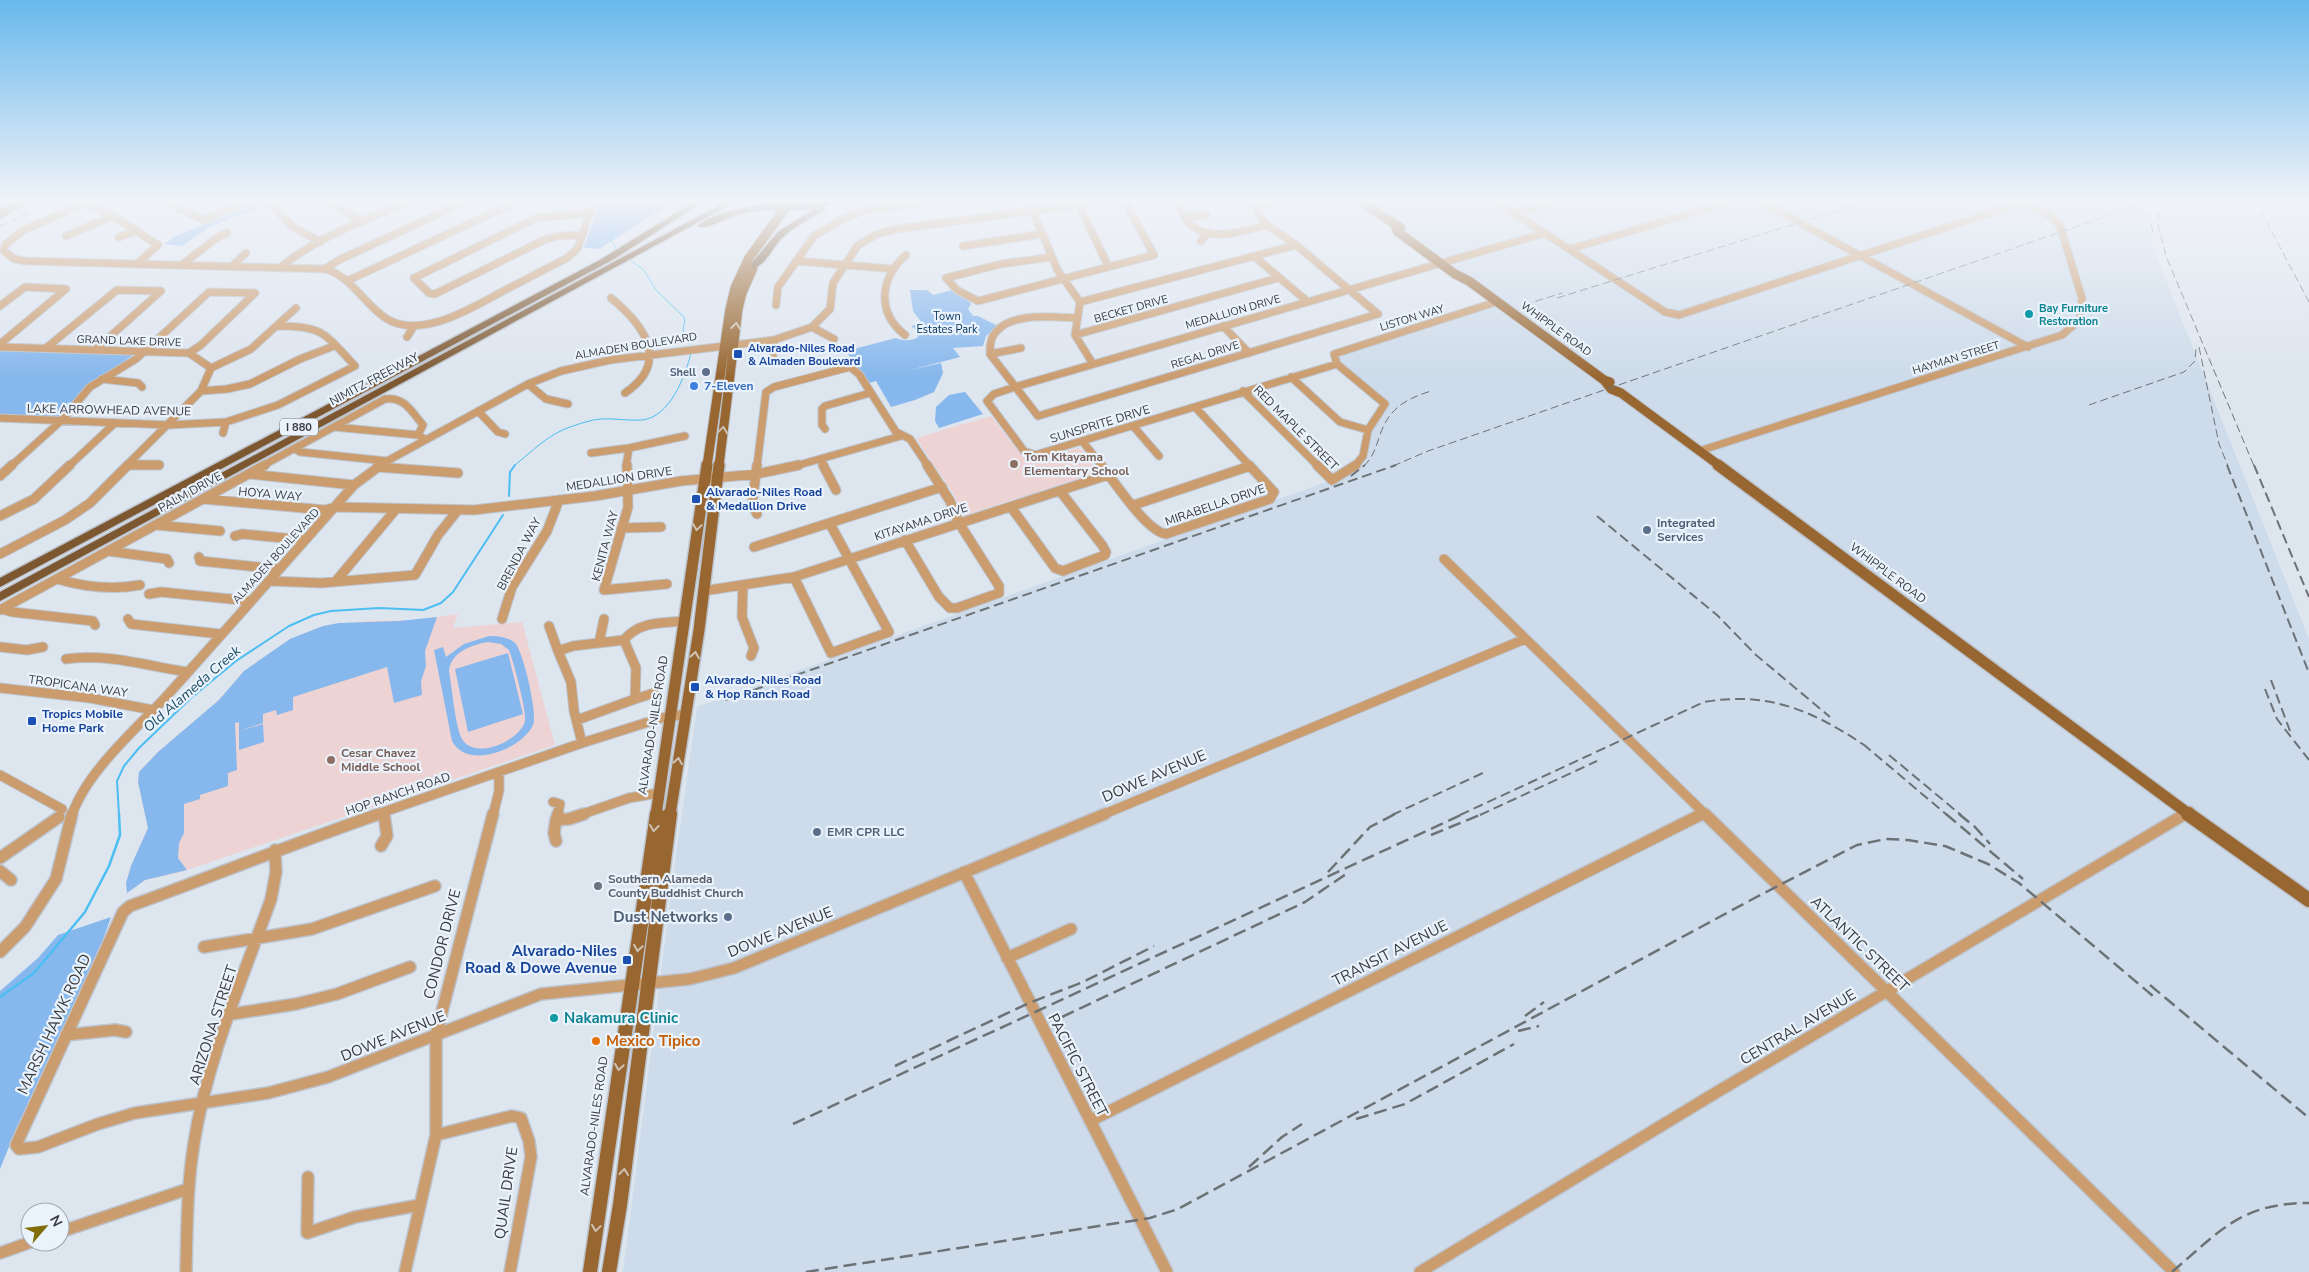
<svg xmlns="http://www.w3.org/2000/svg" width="2309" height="1272" viewBox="0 0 2309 1272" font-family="'Nunito Sans',sans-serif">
  <rect width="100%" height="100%" fill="#dde5ef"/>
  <path fill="#cddbea" d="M27,200h26l-30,13 -16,-1z
    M1358,200h781l8,15 7,35 155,389v633h-1686l52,-410 22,-155 635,-227 31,-24 5,-26 17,-26 -48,-40 -3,-10 161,-52 -45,-39z"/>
  <path fill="#eed3d4" d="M991,416l32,41 14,2 41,-11 4,2 16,22 -135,44 -9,-21 -38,-57z
    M458,614l-5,14 69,-6 33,123 -377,128 -33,7 -18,13 -1,-10 5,-17 17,-38 -10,-46 1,-10 19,-20 61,-52 25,-29 46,-32 33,-13 42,-5 55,-1z"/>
  <path fill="#86b7ed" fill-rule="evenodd" d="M259,200h19l-68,27 -28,19 -18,-2 10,-7z
    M552,200h124l-77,49 -15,-1 15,-44h-38z
    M910,290h17l6,5 19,-5 16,9 3,5 -3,5 5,7h5l20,10 -12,10 -3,10 -30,2 7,9 -50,13 31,-7 2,10 -9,19 -19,8 -24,7 -15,-26 -7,2 -4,-3 -19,-29 50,-13c6,3 17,3 22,-1l-2,-7 -5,-4 11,-3 -9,-12z
    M0,349l135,5 -49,34 -27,28 -59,-1z
    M965,392l18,22 -44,14 -4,-7 1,-14 13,-12z
    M437,617l-12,34 1,15 -5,15 1,14 -28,8 -7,-36 -94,30v13l-16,5 -1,-5 -13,4v9l-24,8v-9l-4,1 2,47 -9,3v13l-28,9v4l-16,5v29l-5,10 -1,15 9,12 -42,10 -18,13 -1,-10 5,-17 17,-38 -10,-46 1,-10 19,-20 61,-52 25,-29 46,-32 33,-13 16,-3 60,-2z
    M489,636c9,0 19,1 26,7 8,8 23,71 18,82 -11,24 -65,46 -81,16l-18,-91 9,-3 3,10 18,-13zM488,642l13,2 8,6c4,10 18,62 16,71 -5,20 -50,40 -63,18 -7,-13 -10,-52 -13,-68 2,-19 22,-26 39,-29z
    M508,653l15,61 -55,18 -13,-63z
    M263,724l1,18 -25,8v-19z
    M111,917l-16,45 -51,113 -27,52 -17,42v-178l38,-33 20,-23z"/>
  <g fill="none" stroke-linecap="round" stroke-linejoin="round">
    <path stroke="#4cbef2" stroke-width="1" d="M617,250c-6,-9 -9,-18 -3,-27l49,-23
      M628,259l15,10 13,21 27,26 2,4 -2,10 6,14
      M514,466c17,-14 35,-32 56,-39 9,-3 20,-7 30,-8 13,-1 28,2 42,1 28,-3 43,-43 49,-67"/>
    <path stroke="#4cbef2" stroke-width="2" d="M509,496l1,-24 5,-7
      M119,815l-2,-34 7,-15 15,-18 52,-50 45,-37 53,-35 25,-11 17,-4 48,-3 44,2 18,-7 12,-11 50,-77"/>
    <path stroke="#4cbef2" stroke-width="2.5" d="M0,997l34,-24 51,-61 24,-46 11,-31 -1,-21"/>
    <g stroke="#bcc3cc" stroke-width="9">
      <path id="minor-far2" d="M92,200l-70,31 -17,14 -1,6 10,8 12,2 299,8c27,7 39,36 62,50 35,21 88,-13 118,-29 21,-11 41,-21 62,-32l11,-10 16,-48
        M160,200l44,20 39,-17
        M283,200l-12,5 22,22 28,15
        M325,200l38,22
        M1028,200l30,71 22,31 -5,33 18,29
        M1176,200c4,8 7,18 14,24 20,19 54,7 77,1
        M1253,200l4,11 10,14 29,20 82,69
        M1494,200l171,112 14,3 351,-115
        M1758,200l270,147
        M85,203l28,13 45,29 -21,19
        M1254,204l56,-4
        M1079,205l29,61
        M1515,213l48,-13
        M1186,217l20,-2
        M582,235l-24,1 -14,4 -109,54 -6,-1 -15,-15 122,-60 53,-5
        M66,236l47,-20
        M119,237l17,-6
        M1201,241l7,-9
        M963,246l79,-12
        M1570,249l166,-49
        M1254,256l54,46
        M1052,257l-51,7 -55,14 11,12 21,11 176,-46 -30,-55
        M796,261l98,8
        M183,264l32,-25 12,-6
        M232,266l14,-13
        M281,267c39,-32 87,-48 133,-67
        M325,269l12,-8 131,-61
        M347,281l173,-81
        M611,298c33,27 60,64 14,95
        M1080,302l216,-57
        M776,305l2,-18 36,-51 29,-17 23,-9 78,-10
        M0,306l25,-19 41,2
        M1076,318c-25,-1 -71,-7 -84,20 -2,5 -2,11 -2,16l48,62 340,-102
        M1223,326l26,27
        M812,327l22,12
        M905,335c-29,-23 -25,-57 1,-80
        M1075,335l203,-57
        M407,337l7,-11
        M0,344l66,-55
        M0,347l189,6 22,15 -10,23 -75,75
        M46,348l71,-58 44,1
        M96,349l65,-58
        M189,353l12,-8 54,-52
        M990,354l31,-6
        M773,356l1,-16
        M1337,364l-302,91 -11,-4 -37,-50 7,-7 21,-7 530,-154
        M211,368l40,-19 45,-41
        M1291,377l49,45 28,8
        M102,379l36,4 4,4
        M528,384l18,15 22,5
        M201,391l26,-2 23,-5 50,-25 34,-13
        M1243,391l75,75
        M1195,407l55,59
        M478,411l20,21 7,2
        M0,418l169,7 57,-3 52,-17 77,-39c-31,-33 -31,-40 -78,-40
        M1133,426l26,30
        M334,427l84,8 5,3
        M825,429l-3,-4v-16l3,-3 45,-13
        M223,433l3,-11
        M1083,442l19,24
        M295,449l5,3 87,9
        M1699,451l363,-116 18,-15 2,-22 -22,-72 -8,-9 -28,-15
        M591,453l38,-5 56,-12
        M821,460l3,6
        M129,465h30
        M11,466l51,-46 28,-33 46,-28 73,-67 46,1
        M69,466l46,-43
        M262,466l123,-67c19,-3 27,13 38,26l-5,10
        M378,466l150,-82 33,-13 49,-11 164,-20 38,-13 18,-18 3,-26 25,-38 19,-11 20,-5 216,-29
        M626,466l3,-18
        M757,466l9,-74 8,-5 76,-20 9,7 37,58 14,7 18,27
        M795,466l106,-30
        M1355,466l8,-10 5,-26 17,-26 -48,-40 -3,-10 162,-52"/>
    </g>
    <g stroke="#bcc3cc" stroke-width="11">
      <path id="minor-far1" d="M129,465h30
        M627,465l1,42 -24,83 63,-6
        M757,465l-5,40 5,9
        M823,465l13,25
        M1101,465c14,17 45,66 65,69l104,-35 4,-7 -25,-27
        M1317,465l15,15 24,-15
        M377,467l81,6
        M249,474l105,11
        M0,476l12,-11
        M203,499l122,11 10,-3 139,3 121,-14 86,-15 76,-7 42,-9
        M1134,505l116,-39
        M1011,507l44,61 8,3 42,-16 1,-3 -4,-7 -42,-54
        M0,516l34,-17 36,-34
        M156,525l64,6
        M621,528l40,-1
        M235,536l7,-2 63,6
        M905,540l34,57 11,11h7l42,-15v-7l-40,-63 -9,-22 -23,-36
        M754,547l188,-60
        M108,551l59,8 2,4
        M0,554l65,-34 25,-17 38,-38
        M199,557l1,4 79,8
        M1444,559l262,256
        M794,577l37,76 58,-21 -59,-108
        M57,579c27,8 55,11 83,6
        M269,581l52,2 94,-8 23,-40 20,-25
        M336,581l60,-72
        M743,585l-1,32 12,31 -3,8
        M703,591l91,-14 314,-102
        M149,594l12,-2 89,9
        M2,609l10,3 81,9 2,4
        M0,610l265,-145
        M128,619l3,5 89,10
        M502,619l10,-32 35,-56 12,-31
        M549,626l9,25
        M624,640c15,-19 39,-17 61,-19
        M599,643l5,-24
        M0,647l27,3 16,-3
        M66,659c41,-6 81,7 121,13
        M0,688l90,10 63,12
        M635,699l19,-6
        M577,720l58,-21 1,-31 -12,-28
        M582,743l-8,-32 -3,-29 -13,-31 15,-5 51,-6
        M0,775l62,34
        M553,802l7,2 -3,11
        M384,812v3
        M72,815c14,-42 61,-83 91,-115 64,-71 127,-143 191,-215l27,-20
        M375,815l207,-72 79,-25 25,-4
        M493,815l6,-24v-18
        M580,815l49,-17 29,-5
        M1102,815l423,-176
        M1699,815l4,-2
        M2183,815l7,-4"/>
    </g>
    <g stroke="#bcc3cc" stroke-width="14">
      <path id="minor" d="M379,814c-84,29 -166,62 -249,92l-7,6 -107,233 3,4 19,-2 60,-23 37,-11 133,-20 60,-16 213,-83 149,-15 44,-11 371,-154
        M558,814l-2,6 13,-1 15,-5
        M1705,814l469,458
        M556,820l-2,13 2,8
        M381,846l6,-10 -3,-22
        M0,858l59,-41
        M0,871l11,9
        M964,872l203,400
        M204,947l108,-18 123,-43
        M0,952l25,-25 31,-48 16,-65
        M1007,958l64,-29
        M232,1014l64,-10 41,-10 73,-27
        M66,1035l49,-5 11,2
        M1090,1121l612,-307
        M436,1135l76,-19 9,2 8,23 2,16 -21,115
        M308,1177l-1,56 48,-16 65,-12
        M60,1232l128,-43
        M0,1253l31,-11
        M186,1272c1,-43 1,-87 8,-129 13,-84 49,-165 77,-244l5,-27 -1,-22
        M405,1272l31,-137v-100l57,-221
        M1420,1272l292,-177 473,-281"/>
    </g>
    <g stroke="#bcc3cc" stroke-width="11">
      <path id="major-far2" d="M1358,200l43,28
        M0,214l23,-14
        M1395,226l3,6 57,42 14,7 135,99 6,2
        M1604,380l7,9 10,4 99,73
        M707,466l23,-157 5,-21 14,-30 42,-58
        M719,466l19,-157 4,-16 11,-25"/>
    </g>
    <g stroke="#bcc3cc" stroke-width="14">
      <path id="major-far1" d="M1718,465l472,350
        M656,815l51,-350
        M670,815l29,-185 20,-165"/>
    </g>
    <g stroke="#bcc3cc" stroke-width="17">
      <path id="major" d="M2188,814l121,86
        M590,1272l67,-458
        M609,1272l11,-67 50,-391"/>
    </g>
    <g stroke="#bcc3cc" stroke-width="3">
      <path id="highway" d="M697,200h9l-92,59 -614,328v-9l600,-318z
        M729,200h10l-739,401v-9z
        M829,200h10l-14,7v3c-14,8 -29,15 -41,26 -11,9 -16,27 -30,32l-4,-3 28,-33 36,-23c-25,3 -49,-2 -73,5 -10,2 -37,17 -43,12 15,-14 56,-22 77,-22 18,0 37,3 54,-4z"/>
    </g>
    <use href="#minor-far2" stroke="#cb9c6e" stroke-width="7"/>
    <use href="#minor-far1" stroke="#cb9c6e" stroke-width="9"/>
    <use href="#minor" stroke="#cb9c6e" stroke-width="11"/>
    <use href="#major-far2" stroke="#986731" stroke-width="9"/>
    <use href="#major-far1" stroke="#986731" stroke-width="11"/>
    <use href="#major" stroke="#986731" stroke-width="14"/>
    <use href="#highway" fill="#7d5730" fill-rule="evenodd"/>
    <path stroke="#6d7277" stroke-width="1" stroke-dasharray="8 4" stroke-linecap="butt" d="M2151,200l-1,17 3,17
      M2160,200l-2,25 8,31 88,210
      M2255,200l54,102
      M0,226l58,-26
      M1557,298l315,-98
      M1524,305l38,-12
      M2199,347l20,97 9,22
      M2089,405l95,-33 11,-11 1,-12
      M1364,466c9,-9 12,-19 16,-31 9,-27 26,-36 51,-44
      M1393,466l35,-15 702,-243 16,-8"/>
    <path stroke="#6d7277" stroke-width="2" stroke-dasharray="10 5" stroke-linecap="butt" d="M2227,465l82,208
      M2254,465l55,132
      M1351,476l14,-11
      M1597,516l120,99 39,40 74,62
      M2271,680l19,51
      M2265,689l12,30 32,41
      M725,700l671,-235
      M1863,744l84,71
      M1889,755l72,60
      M1392,815l93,-43
      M1460,815l244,-113c65,-11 110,9 163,45
      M1480,815l117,-54"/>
    <path stroke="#6d7277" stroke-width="2.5" stroke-dasharray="13 6" stroke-linecap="butt" d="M1946,814l77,65
      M1959,814l16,13 15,17
      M1431,835l51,-21
      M1328,872l42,-45 25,-13
      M2150,985l159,133
      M1525,1016l19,-14
      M1062,1017l243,-115 44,-30
      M1518,1031l21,-5
      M895,1066l134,-63 54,-21 71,-36
      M1356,1119l49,-15 109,-60
      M793,1124l670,-310
      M1249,1167l33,-30 20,-13
      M806,1272l344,-54 28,-9 571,-308 108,-56 29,-6 22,1 37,6 43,18 31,19 134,113
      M2172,1272c48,-41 69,-69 137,-69"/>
  </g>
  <defs><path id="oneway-chevron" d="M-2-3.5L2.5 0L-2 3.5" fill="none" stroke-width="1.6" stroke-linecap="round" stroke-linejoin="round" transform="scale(1.25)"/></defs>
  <g stroke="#cdc2b5">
    <use href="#oneway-chevron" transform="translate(736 326) rotate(-83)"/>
    <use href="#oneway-chevron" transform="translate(723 430) rotate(-82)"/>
    <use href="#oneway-chevron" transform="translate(697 527) rotate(98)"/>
    <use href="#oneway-chevron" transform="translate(695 655) rotate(-81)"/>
    <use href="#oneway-chevron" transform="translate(678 761) rotate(-81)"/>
    <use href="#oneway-chevron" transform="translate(654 828) rotate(97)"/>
    <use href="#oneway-chevron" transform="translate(638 948) rotate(99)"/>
    <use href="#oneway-chevron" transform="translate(619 1067) rotate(99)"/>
    <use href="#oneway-chevron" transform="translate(624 1172) rotate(-83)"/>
    <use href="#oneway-chevron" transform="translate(596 1228) rotate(98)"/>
  </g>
  <linearGradient id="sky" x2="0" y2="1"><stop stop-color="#69b8ec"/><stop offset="0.53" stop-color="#f0f3f8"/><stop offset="1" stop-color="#f0f3f8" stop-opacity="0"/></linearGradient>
  <rect width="2309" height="378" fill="url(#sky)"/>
  <g fill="#0f9aa8" stroke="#eaf3fc" stroke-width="2">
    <circle cx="2029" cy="314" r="5"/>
    <circle cx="554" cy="1018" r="5"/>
  </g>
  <g fill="#1a4fb4" stroke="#eaf3fc" stroke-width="2">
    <rect x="733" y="349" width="10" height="10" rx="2.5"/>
    <rect x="691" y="494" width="10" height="10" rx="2.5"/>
    <rect x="690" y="682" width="10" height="10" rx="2.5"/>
    <rect x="27" y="716" width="10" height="10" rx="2.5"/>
    <rect x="622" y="955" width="10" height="10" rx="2.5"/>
  </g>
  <g fill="#5c6f8a" stroke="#eaf3fc" stroke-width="2">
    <circle cx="706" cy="372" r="5"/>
    <circle cx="1647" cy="530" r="5"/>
    <circle cx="817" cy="832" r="5"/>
    <circle cx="728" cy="917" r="5"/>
  </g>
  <circle fill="#3f7fe0" stroke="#eaf3fc" stroke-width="2" cx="694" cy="386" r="5"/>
  <g fill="#8d6e63" stroke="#eaf3fc" stroke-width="2">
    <circle cx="1014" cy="464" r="5"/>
    <circle cx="331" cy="760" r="5"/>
  </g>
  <circle fill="#6b7280" stroke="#eaf3fc" stroke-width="2" cx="598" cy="886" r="5"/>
  <circle fill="#e8710a" stroke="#eaf3fc" stroke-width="2" cx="596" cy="1041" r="5"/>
  <g text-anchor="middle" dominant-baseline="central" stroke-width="4.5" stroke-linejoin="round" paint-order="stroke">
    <g font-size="11" font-weight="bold" fill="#0d838f" stroke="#eaf3fc" text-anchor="start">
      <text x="2039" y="308">Bay Furniture<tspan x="2039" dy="13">Restoration</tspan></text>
    </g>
    <g font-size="11" fill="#383b3f" stroke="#eaf3fc">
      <text transform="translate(1131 309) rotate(-16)">BECKET DRIVE</text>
      <text transform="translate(1233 312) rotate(-16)">MEDALLION DRIVE</text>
      <text transform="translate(1412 318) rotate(-17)">LISTON WAY</text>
      <text transform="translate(1556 329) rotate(36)">WHIPPLE ROAD</text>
      <text transform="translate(129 341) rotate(2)">GRAND LAKE DRIVE</text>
      <text transform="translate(636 346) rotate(-9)">ALMADEN BOULEVARD</text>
      <text transform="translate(1205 355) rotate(-17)">REGAL DRIVE</text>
      <text transform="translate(1956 358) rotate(-17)">HAYMAN STREET</text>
      <text transform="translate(276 556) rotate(-48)">ALMADEN BOULEVARD</text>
    </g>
    <g font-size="11" fill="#00315d" stroke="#eaf3fc">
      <text x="947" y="316">Town<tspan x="947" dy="13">Estates Park</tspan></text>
    </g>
    <g font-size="11" font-weight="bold" fill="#164399" stroke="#eaf3fc" text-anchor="start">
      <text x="748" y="348">Alvarado-Niles Road<tspan x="748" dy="13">&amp; Almaden Boulevard</tspan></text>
    </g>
    <g font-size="11" font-weight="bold" fill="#4e5e75" stroke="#eaf3fc" text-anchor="end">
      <text x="696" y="372">Shell</text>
    </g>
    <rect fill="#eaf3fc" stroke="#6d7278" stroke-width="1" x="280" y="418.5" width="38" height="17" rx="4"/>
    <g font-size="11" font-weight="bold" fill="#383b3f">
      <text x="299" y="427">I 880</text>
    </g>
    <g font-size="12" fill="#383b3f" stroke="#eaf3fc">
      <text transform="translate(374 379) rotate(-28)">NIMITZ FREEWAY</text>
      <text transform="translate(109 410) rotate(1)">LAKE ARROWHEAD AVENUE</text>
      <text transform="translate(1100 424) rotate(-17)">SUNSPRITE DRIVE</text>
      <text transform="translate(1296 428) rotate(45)">RED MAPLE STREET</text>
      <text transform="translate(619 479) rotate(-9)">MEDALLION DRIVE</text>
      <text transform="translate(190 492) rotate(-29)">PALM DRIVE</text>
      <text transform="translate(270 494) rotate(5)">HOYA WAY</text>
      <text transform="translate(1215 505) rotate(-19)">MIRABELLA DRIVE</text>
      <text transform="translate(921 522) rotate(-18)">KITAYAMA DRIVE</text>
      <text transform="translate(605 546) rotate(-75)">KENITA WAY</text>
      <text transform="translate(519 554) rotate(-62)">BRENDA WAY</text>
      <text transform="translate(1888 573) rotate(37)">WHIPPLE ROAD</text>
      <text transform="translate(78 686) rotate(8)">TROPICANA WAY</text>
      <text transform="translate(653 725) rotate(-81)">ALVARADO-NILES ROAD</text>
      <text transform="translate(398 794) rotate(-19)">HOP RANCH ROAD</text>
      <text transform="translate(594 1126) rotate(-82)">ALVARADO-NILES ROAD</text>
    </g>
    <g font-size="12" font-weight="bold" fill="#366cbe" stroke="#eaf3fc" text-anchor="start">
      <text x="704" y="386">7-Eleven</text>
    </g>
    <g font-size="12" font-weight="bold" fill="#785e54" stroke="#eaf3fc" text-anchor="start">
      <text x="1024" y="457">Tom Kitayama<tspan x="1024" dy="14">Elementary School</tspan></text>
      <text x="341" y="753">Cesar Chavez<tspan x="341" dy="14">Middle School</tspan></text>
    </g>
    <g font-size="12" font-weight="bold" fill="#164399" stroke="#eaf3fc" text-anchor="start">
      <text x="706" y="492">Alvarado-Niles Road<tspan x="706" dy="14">&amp; Medallion Drive</tspan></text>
      <text x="705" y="680">Alvarado-Niles Road<tspan x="705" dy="14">&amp; Hop Ranch Road</tspan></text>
      <text x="42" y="714">Tropics Mobile<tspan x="42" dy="14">Home Park</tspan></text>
    </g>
    <g font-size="12" font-weight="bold" fill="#4e5e75" stroke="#eaf3fc" text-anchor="start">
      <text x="1657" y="523">Integrated<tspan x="1657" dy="14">Services</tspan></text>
      <text x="827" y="832">EMR CPR LLC</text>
    </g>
    <g font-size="12" font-weight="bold" fill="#5b616d" stroke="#eaf3fc" text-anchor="start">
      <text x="608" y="879">Southern Alameda<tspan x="608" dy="14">County Buddhist Church</tspan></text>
    </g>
    <g font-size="14" font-style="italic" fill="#1b4a5f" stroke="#eaf3fc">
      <text transform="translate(192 689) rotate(-41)">Old Alameda Creek</text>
    </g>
    <g font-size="15" fill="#383b3f" stroke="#eaf3fc">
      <text transform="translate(1154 776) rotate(-23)">DOWE AVENUE</text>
      <text transform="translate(780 932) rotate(-22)">DOWE AVENUE</text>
      <text transform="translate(442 944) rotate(-76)">CONDOR DRIVE</text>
      <text transform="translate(1860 944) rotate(44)">ATLANTIC STREET</text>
      <text transform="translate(1390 953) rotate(-27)">TRANSIT AVENUE</text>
      <text transform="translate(54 1024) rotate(-65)">MARSH HAWK ROAD</text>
      <text transform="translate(213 1025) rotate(-72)">ARIZONA STREET</text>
      <text transform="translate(1798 1027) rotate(-31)">CENTRAL AVENUE</text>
      <text transform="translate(393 1036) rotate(-22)">DOWE AVENUE</text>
      <text transform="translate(1078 1065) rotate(63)">PACIFIC STREET</text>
      <text transform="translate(506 1193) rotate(-82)">QUAIL DRIVE</text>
    </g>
    <g font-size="15" font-weight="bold" fill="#4e5e75" stroke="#eaf3fc" text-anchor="end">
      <text x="718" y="917">Dust Networks</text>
    </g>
    <g font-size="15" font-weight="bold" fill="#164399" stroke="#eaf3fc" text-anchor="end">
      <text x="617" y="951">Alvarado-Niles<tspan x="617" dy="17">Road &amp; Dowe Avenue</tspan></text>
    </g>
    <g font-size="15" font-weight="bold" fill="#0d838f" stroke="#eaf3fc" text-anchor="start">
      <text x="564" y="1018">Nakamura Clinic</text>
    </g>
    <g font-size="15" font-weight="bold" fill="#c56008" stroke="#eaf3fc" text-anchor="start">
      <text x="606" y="1041">Mexico Tipico</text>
    </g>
  </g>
  <g transform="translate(45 1227) rotate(62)"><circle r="24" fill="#eaf3fc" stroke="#a3a9b0"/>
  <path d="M0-4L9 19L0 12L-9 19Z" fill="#816c07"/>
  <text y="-8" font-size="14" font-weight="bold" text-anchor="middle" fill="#383b3f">N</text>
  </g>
</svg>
